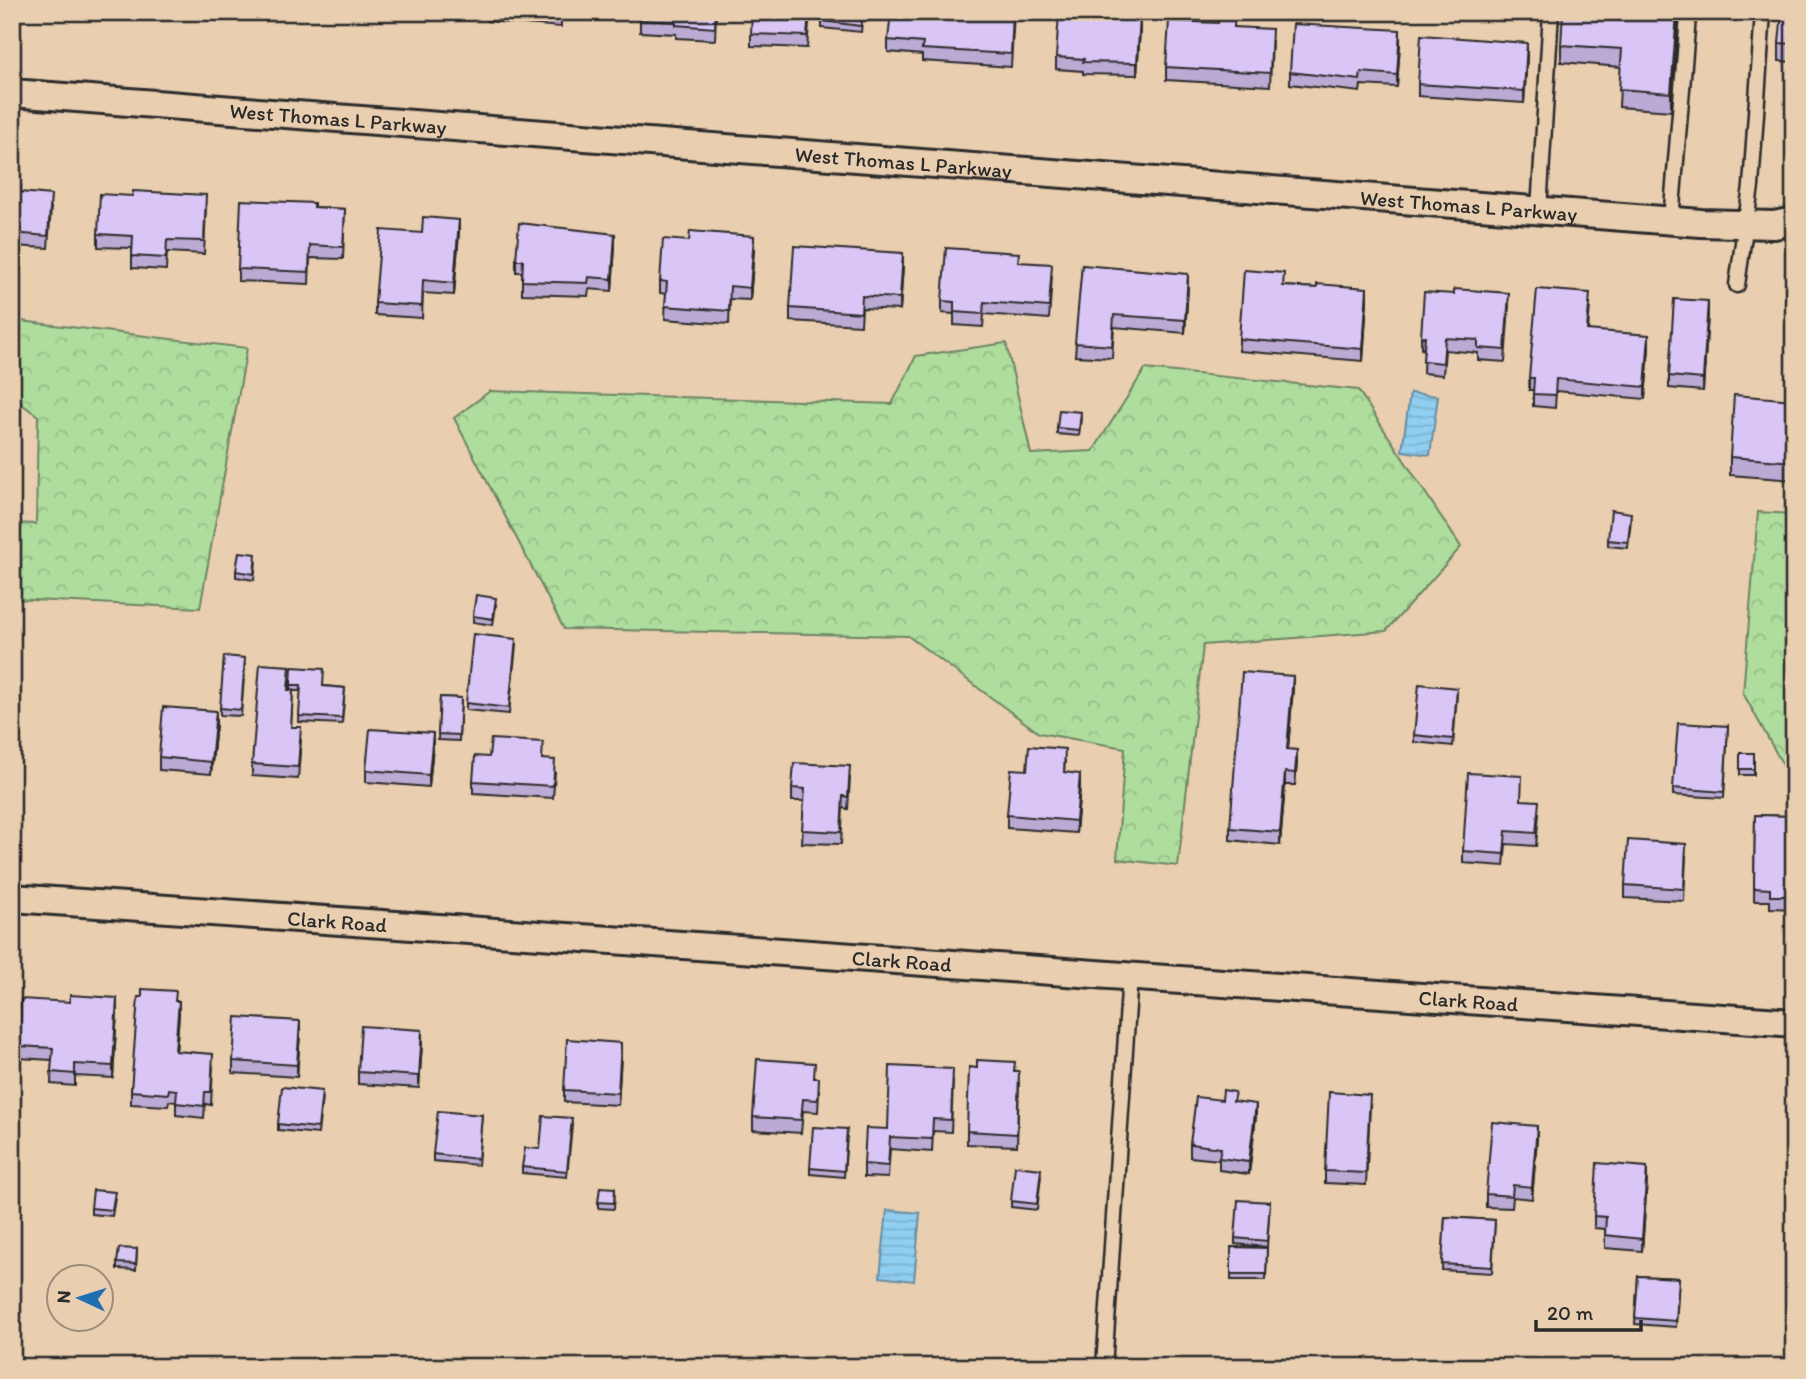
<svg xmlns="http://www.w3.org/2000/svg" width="1806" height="1379" viewBox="0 0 1806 1379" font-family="Itim,sans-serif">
  <defs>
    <pattern id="forest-crowns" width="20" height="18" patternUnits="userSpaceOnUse" patternTransform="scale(1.75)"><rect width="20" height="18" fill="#aedd9d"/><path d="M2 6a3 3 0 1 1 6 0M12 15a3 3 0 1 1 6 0" fill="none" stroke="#96be87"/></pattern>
    <pattern id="water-rules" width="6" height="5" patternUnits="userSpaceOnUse" patternTransform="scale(1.75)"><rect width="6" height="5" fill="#90cff1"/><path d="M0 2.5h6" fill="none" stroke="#7cb2cf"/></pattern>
  </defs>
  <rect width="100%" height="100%" fill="#e9ceb0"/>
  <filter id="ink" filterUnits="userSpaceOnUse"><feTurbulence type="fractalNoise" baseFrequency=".0143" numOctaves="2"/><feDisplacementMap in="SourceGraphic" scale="14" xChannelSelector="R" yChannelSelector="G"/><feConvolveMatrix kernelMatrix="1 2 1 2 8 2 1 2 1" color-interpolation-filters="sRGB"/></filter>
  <g filter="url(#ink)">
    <path fill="url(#forest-crowns)" stroke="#6c8464" stroke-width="2" d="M12,320l235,28 -47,260 -188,-9v-76l24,1 2,-108 -26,-19z
      M1006,343l25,111 62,-3 52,-82 213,21 103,157 -75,84 -183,14 -25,221 -61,-7 8,-111 -86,-15 -131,-97 -344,-7 -110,-211 36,-27 402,13 24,-48z
      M1758,512l36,2v271l-51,-92z"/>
    <path fill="url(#water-rules)" stroke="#688da2" stroke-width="2" d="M1410,393l28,3 -8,59 -28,-4z
      M887,1210l33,3 -6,68 -34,-4z"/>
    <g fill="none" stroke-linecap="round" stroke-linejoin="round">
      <g stroke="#2b2b2b" stroke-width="19">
        <path id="service" d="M1539,210l12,-198
          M1671,220l17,-203 -8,-5
          M1737,285l14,-99 12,-174
          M1104,1367l26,-392"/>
      </g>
      <g stroke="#2b2b2b" stroke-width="32">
        <g id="minor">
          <path id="s1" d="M12,93l1689,130 73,2 20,-4"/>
          <path id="s2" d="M12,898l1782,125"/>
        </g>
      </g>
      <use href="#service" stroke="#e9ceb0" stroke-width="14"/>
      <use href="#minor" stroke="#e9ceb0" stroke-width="26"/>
    </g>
    <path fill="#bbaad4" stroke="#2b2b2b" stroke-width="2" d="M134,12h73v6l-42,-3 -1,5 -17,-1v-6z
      M414,12h54l-1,5z
      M487,12h109v7l-35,-3v11l-74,-6z
      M621,12h95l-1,28 -39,-2v-4l-36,-2v-16l-19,-1z
      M810,12l-3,36 -56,-2v-12z
      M863,12l-2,20 -39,-4v-7z
      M1014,12l-3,55 -89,-6v-6l-34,-3v-12z
      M1794,12v50l-15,-1v-18z
      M1678,26l-7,85 -52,-4 2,-40 -60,-5v-17z
      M1235,27l37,14 -2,45 -104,-6v-13z
      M1140,29l-3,46 -54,-1v-3l-27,-2v-12z
      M1400,43l-3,44 -36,-2 -1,7 -70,-8v-12z
      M1527,55l-3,48 -106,-7v-12z
      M12,185l9,7 30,15 -3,41 -36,-2z
      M206,207l-2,47 -37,-2 -1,18 -34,-2v-20l-34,-1v-13z
      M314,207l31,2 -2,50 -33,-1 -1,26 -71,-3v-12z
      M459,232l-5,63 -31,-2 -1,25 -47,-3v-12l47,-70z
      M615,246l-3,45 -23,-2 -1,7 -66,-2v-22h-6v-12z
      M754,249l-4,51 -20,-1 -1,25 -64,-5 1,-25 -6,-1v-12z
      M1019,262l33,14 -3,43 -65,-5 -1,13 -29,-2v-11l-12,-1v-12z
      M903,265l-3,45 -38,-2 -1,17 -71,-4v-13z
      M1082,265l106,21 -3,47 -71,-6 -2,31 -37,-2z
      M1284,286l33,2 50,12 -4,61 -124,-10v-12z
      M1509,305l-4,57 -27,-2v-7l-33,-3 -2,25 -20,-2 1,-25 -3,1z
      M1590,305l-2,25 61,17 -4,52 -89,-8 -1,17 -22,-2v-16h-4v-12z
      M1708,314l-5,77 -34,-3v-12z
      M1794,400v80l-64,-5v-18z
      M1081,418l-2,18 -22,-2v-6z
      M1631,519l-3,29 -20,-2v-6z
      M256,561l-2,19 -18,-3v-6z
      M496,605l-3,20 -20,-3v-6z
      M516,645l-7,69 -43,-4v-7z
      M245,664l-4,52 -21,-1v-7z
      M292,667l31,19 22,2 -3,36 -43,-2 2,-31h-8l-2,36 10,13 -3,39 -46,-3v-12l38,-86 -1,12h2z
      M1293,688l-5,61 9,13 -2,23h-10l-5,60 -50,-5v-12z
      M1457,694l-4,52 -39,-4v-7z
      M440,697l21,1 -2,43 -21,-1z
      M216,724l-5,50 -52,-4v-13z
      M1728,726l-4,72 -51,-3v-7z
      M433,746l-4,41 -63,-5v-12z
      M1740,753h14v22h-14z
      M543,759l12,13 -2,26 -80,-5v-12z
      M1065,761l-1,11 16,14 -4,47 -69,-5v-13l20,-45z
      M850,778l-2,31 -5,-1 -2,36 -39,-1 2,-42h-12v-13z
      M1521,800l18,13 -3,33 -30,-2 -2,22 -41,-3v-12z
      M1755,815l39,1v93l-24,-1v-7h-16z
      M1686,856l-2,45 -59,-3v-13z
      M142,997l34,4 3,13 -3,38 37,14 -2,39 -6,-1 -1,14 -28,-3v-13l-7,-1 -1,5 -37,-2v-13z
      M117,1011l-4,67 -38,-2v10l-24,-2 1,-24 -33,-2v-12z
      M300,1033l-3,44 -64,-4v-12z
      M422,1043l-3,45 -61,-4v-12z
      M621,1055l-3,50 -54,-3v-12z
      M1015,1071l4,12 -2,63 -50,-2v-13z
      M815,1078l4,13 -1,21 -15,-1 -2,22 -48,-3v-13z
      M953,1081l-2,51 -18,-1 -1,21 -42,-3 -2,29 -24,-1v-13l24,-35z
      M322,1097l-4,37 -40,-4v-6z
      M1235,1102l21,14 -7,58 -30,-4v-10l-29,-3v-13z
      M1370,1107l-4,78 -41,-2v-12z
      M482,1115l-4,50 -45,-4v-7z
      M572,1125l-5,52 -45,-4v-6l18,-18z
      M847,1135l-3,42 -34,-3v-6z
      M1537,1138l-5,61 -19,-2 -1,11 -26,-1v-13z
      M1041,1176l-4,34 -26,-3v-6z
      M1647,1179l-5,72 -37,-3v-19l-11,-1v-12z
      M615,1188l-1,21 -16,-1v-6z
      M115,1198l-3,18 -21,-2v-6z
      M1270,1202l-3,45 -32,-3v-6z
      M1445,1217l50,3 -3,53 -50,-3z
      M1231,1247l36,1 -1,32h-35z
      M137,1249l-1,21 -19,-1v-6z
      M1638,1276l41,2 -3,49 -41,-3z"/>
    <path fill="#998bac" stroke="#2b2b2b" stroke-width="2" d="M1678,12v14l-7,85v-18z
      M1140,17v12l-3,46v-12z
      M1400,30v13l-3,44v-12z
      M1527,43v12l-3,48v-12z
      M459,220v12l-5,63v-12z
      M615,234v12l-3,45v-12z
      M754,236v13l-4,51v-12z
      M903,253v12l-3,45v-12z
      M1188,274v12l-3,47v-13z
      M1367,288v12l-4,61v-12z
      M1708,301v13l-5,77v-12z
      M1649,335v12l-4,52v-12z
      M1425,336v12l-4,1v-12z
      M1293,676v12l-6,73v-12z
      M216,711v13l-5,50v-12z
      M433,733v13l-4,41v-12z
      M1297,750v12l-2,23v-12z
      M1285,772v13l-5,60v-13z
      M1080,774v12l-4,47v-12z
      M117,998v13l-4,67v-12z
      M179,1001v13l-4,50v-13z
      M300,1021v12l-3,44v-12z
      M422,1030v13l-3,45v-12z
      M621,1043v12l-3,50v-12z
      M1256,1104v12l-7,58v-12z
      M1537,1126v12l-5,61v-12z
      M1647,1167v12l-5,72v-12z"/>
    <path fill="#dac6f6" stroke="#2b2b2b" stroke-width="2" d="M527,12h34v3z
      M640,12h76l-1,16 -39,-3v-3l-36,-2z
      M752,12h57l-2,24 -56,-2z
      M824,12h38l-1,14 -39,-5z
      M891,12h122l-2,42 -89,-5 1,-6 -35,-3z
      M1059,12h24l57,5 -3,46 -54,-1 1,-3 -28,-2z
      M1219,12h16l-1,15 38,2 -2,44 -104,-6 3,-46 49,2z
      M1563,12h114l-6,81 -52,-4 3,-40 -61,-4z
      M1782,12h12v32l-15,-1z
      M1293,24l107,6 -3,45 -36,-3 -1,8 -70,-8z
      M1421,35l106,8 -3,48 -106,-7z
      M12,185l9,1 -1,6 31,3 -3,41 -36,-3z
      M133,191l73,4 -2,46 -37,-1 -1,18 -34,-2 1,-20 -35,-2 2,-40 32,2z
      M241,200l73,3v4l31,2 -2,38 -33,-2 -1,27 -71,-3z
      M423,217l36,3 -5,63 -31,-3 -1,26 -47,-3 6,-73 41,3z
      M519,223l96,11 -3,45 -23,-2 -1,6 -66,-2 1,-21h-7z
      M690,231l64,5 -4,52 -20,-2 -1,25 -64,-5 2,-24 -7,-1 3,-42 26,2z
      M794,246l109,7 -3,45 -38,-2 -1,17 -71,-5z
      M946,248l73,5 -1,9 34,2 -3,43 -65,-5 -1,12 -29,-2v-10l-12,-1z
      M1082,265l106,9 -3,46 -71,-5 -2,31 -37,-3z
      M1244,270l40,3 -1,13 34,2v-4l50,4 -4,61 -124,-10z
      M1454,289l55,4 -4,57 -27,-2v-8l-33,-2 -2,25 -20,-2 2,-25 -4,1 3,-45 30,2z
      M1537,289l53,4 -3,37 62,5 -4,52 -89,-8 -1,16 -22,-1 1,-16h-5z
      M1674,299l34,2 -5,78 -34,-3z
      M1734,395l60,5v62l-64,-5z
      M1059,410l22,2 -2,18 -22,-2z
      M1611,510l20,3 -3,29 -20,-2z
      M239,552l17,2 -2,20 -18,-3z
      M476,595l20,3 -3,21 -20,-3z
      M473,634l43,5 -7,69 -43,-5z
      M224,656l21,2 -4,52 -21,-2z
      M260,664l30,2 -2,24h5l-2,37h10l-3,40 -46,-3z
      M292,667l32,2 -1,17 22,2 -3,30 -43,-2 2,-31h-10z
      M1242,672l51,4 -6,73 10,1 -2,23 -10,-1 -5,60 -50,-4z
      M1419,684l38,4 -4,51 -39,-4z
      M440,697l21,1 -2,37 -21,-1z
      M163,707l53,4 -5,51 -52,-5z
      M1678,723l50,3 -4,66 -51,-4z
      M370,729l63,4 -4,42 -63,-5z
      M491,739l52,3 -1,17 13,1 -2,26 -80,-5 2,-25 14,1z
      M1029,746l36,3 -1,23 16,2 -4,47 -69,-6 4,-46 16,1z
      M1740,753h14v16h-14z
      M794,763l56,3 -2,31 -5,-1 -2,36 -39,-2 3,-41 -13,-1z
      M1468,773l54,3 -1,24 18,1 -3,32 -30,-2 -2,23 -41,-3z
      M1755,815l39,1v80h-24v-7l-16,-1z
      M1628,840l58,4 -2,45 -59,-4z
      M142,989l34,2 -1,10h4l-4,50 38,3 -2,38h-6l-1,14 -28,-3 1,-13 -8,-1 -1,5 -37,-3 7,-94h4z
      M70,995l47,3 -4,68 -38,-2v10l-24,-2 2,-24 -34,-2 2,-47 49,3z
      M236,1017l64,4 -3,44 -64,-4z
      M361,1026l61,4 -3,46 -61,-4z
      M567,1039l54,4 -3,50 -54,-3z
      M757,1059l58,4 -1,15h5l-1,22 -15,-1 -2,21 -48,-3z
      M977,1060l38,2 -1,9h5l-2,63 -50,-3 2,-64 8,1z
      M890,1066l63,3 -2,51 -18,-1 -1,20 -42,-2 -2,29 -24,-2 2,-36 22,1z
      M282,1087l40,4 -4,37 -40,-4z
      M1223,1090l12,2 -2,9 23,3 -7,58 -30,-4 2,-10 -31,-4 6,-47 26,3z
      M1329,1092l41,3 -4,78 -41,-2z
      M438,1111l44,4 -4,44 -45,-5z
      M543,1116l29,2 -5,53 -45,-4 3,-19 15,1z
      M1492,1122l45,4 -5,61 -19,-2 -1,11 -26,-2z
      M813,1127l34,2 -3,42 -34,-3z
      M1597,1163l50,4 -5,72 -37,-4 1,-18 -12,-1z
      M1015,1166l26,3 -4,35 -26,-3z
      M600,1187l15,1 -1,15 -16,-1z
      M93,1190l22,2 -3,18 -21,-2z
      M1238,1200l32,2 -3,39 -32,-3z
      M1445,1217l50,3 -3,47 -50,-3z
      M1231,1247l36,1 -1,26h-35z
      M119,1248l18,1 -1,15 -19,-1z
      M1638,1276l41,2 -3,43 -41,-3z"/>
  </g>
  <g text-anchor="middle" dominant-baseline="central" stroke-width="7" stroke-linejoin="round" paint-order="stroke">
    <g font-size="21" fill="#2b2b2b" stroke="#e9ceb0">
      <text stroke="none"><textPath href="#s1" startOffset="327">West Thomas L Parkway</textPath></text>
      <text stroke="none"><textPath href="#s1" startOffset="894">West Thomas L Parkway</textPath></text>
      <text stroke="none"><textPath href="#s1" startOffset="1461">West Thomas L Parkway</textPath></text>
      <text stroke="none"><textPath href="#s2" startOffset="326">Clark Road</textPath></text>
      <text stroke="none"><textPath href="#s2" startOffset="892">Clark Road</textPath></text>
      <text stroke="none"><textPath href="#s2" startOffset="1460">Clark Road</textPath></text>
    </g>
  </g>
  <rect width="1806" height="1379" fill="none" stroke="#e9ceb0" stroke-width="42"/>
  <rect x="21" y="21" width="1764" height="1337" fill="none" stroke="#2b2b2b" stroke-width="2.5" filter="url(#ink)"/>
  <g transform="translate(80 1298) rotate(274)"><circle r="33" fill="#e9ceb0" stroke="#9d8d7b" stroke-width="2"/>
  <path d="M0-5L12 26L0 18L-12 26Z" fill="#1f6fb2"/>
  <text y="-10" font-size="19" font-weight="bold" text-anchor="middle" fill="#2b2b2b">N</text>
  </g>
  <path d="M1536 1320v10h105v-10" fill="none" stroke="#2b2b2b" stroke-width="3.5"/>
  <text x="1547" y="1320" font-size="21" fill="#2b2b2b" stroke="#e9ceb0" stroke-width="5" paint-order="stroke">20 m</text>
</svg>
